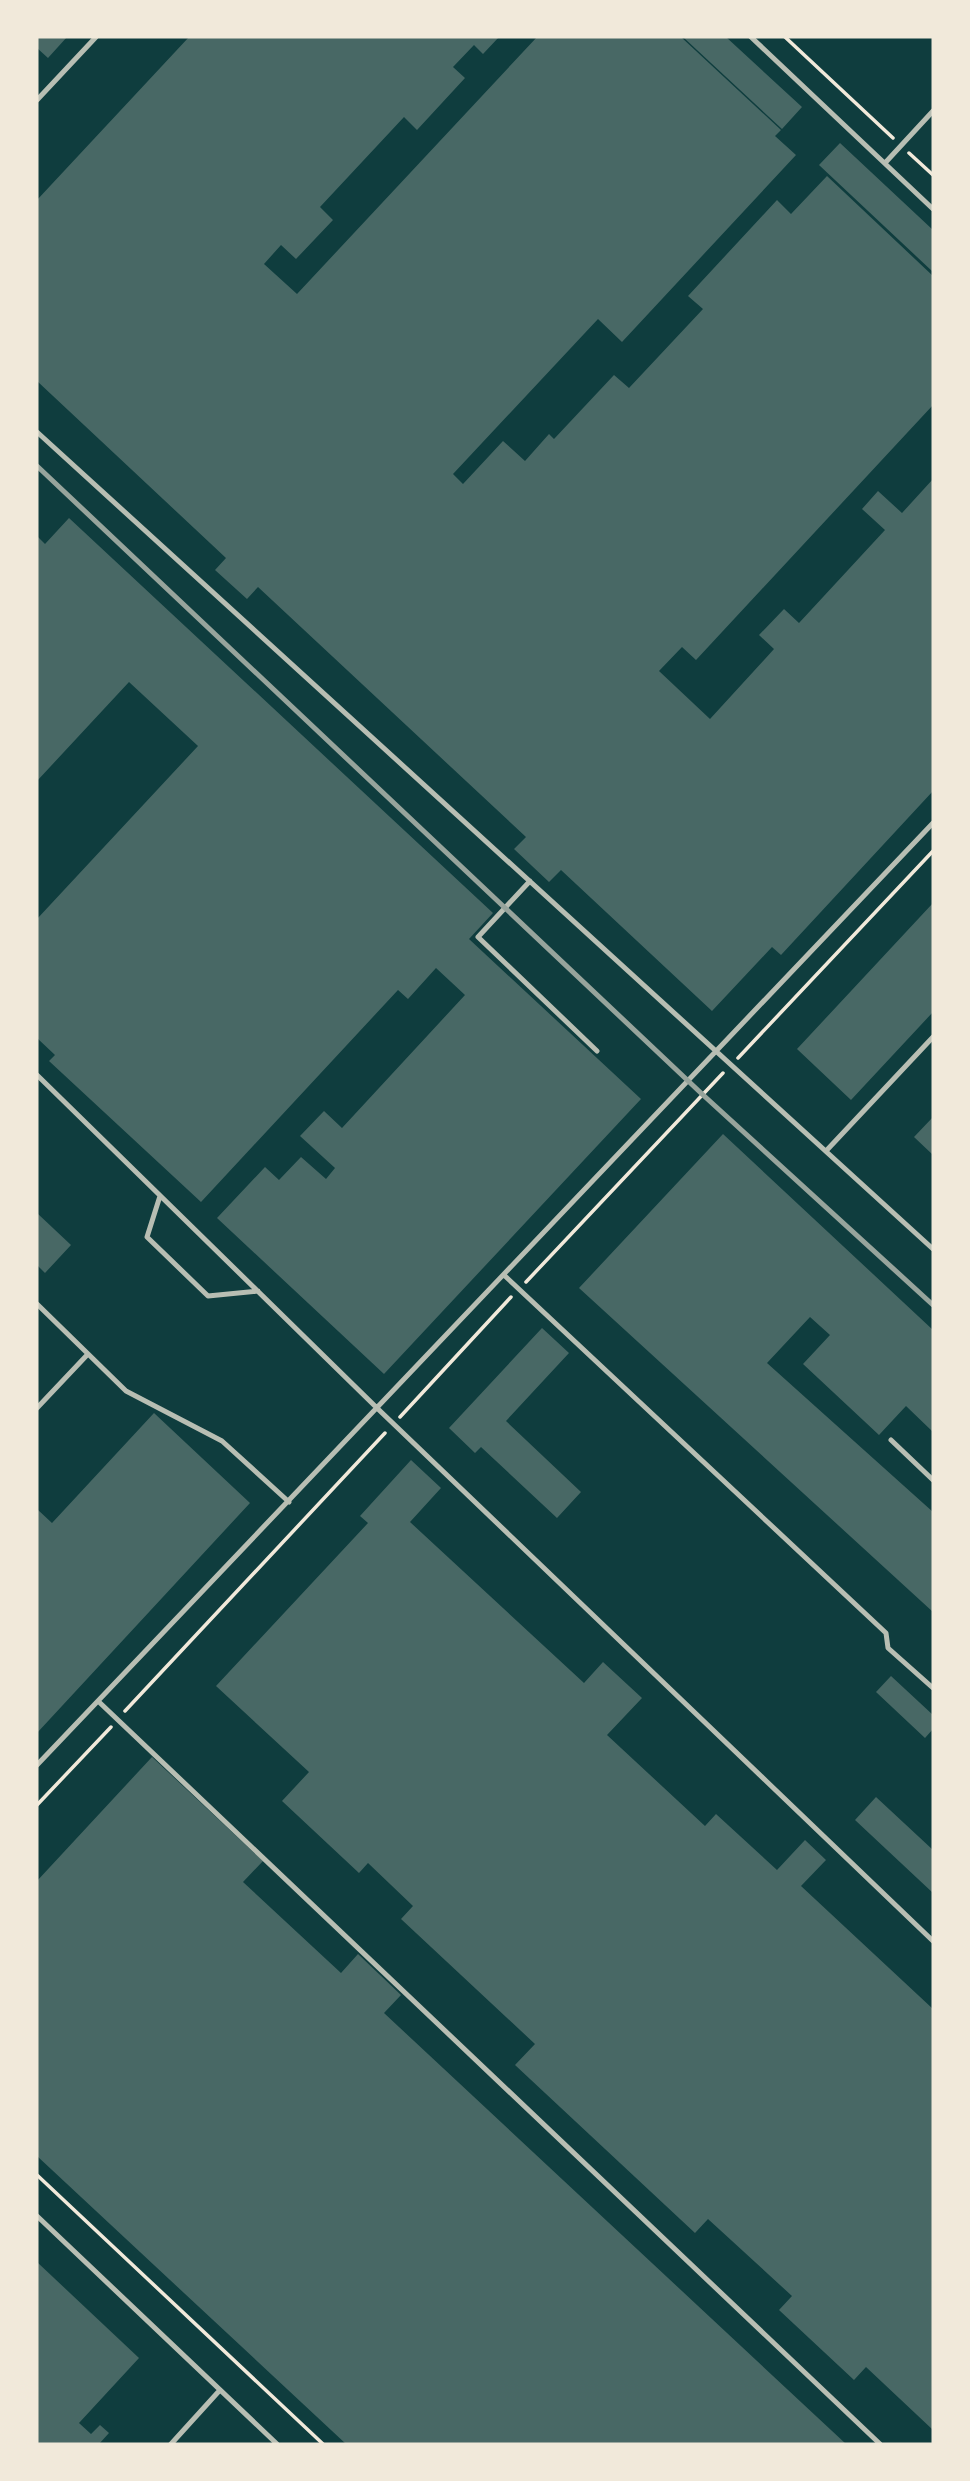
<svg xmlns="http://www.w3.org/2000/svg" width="970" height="2481" viewBox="0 0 970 2481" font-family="'Noto Serif',serif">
  <rect width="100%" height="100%" fill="#0f3d3e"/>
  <path fill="#486865" d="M37,37h30l-19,21 -11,-10z
    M189,37h310l-16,17 -9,-9 -21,22 12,11 -48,52 -13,-13 -84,90 13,13 -37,39 -15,-14 -17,19 33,30 240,-257h144l100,93 -6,6 21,19 -174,187 -24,-23 -145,155 10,10 40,-43 22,20 24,-27 5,5 60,-64 15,13 74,-79 -15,-13 89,-96 14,14 36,-38 106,100v129l-237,255 -14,-13 -23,24 51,48 64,-70 -15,-14 25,-26 15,14 86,-93 -23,-21 16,-18 24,22 31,-34v312l-152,164 -9,-8 -60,64 -151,-141 -12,12 -35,-33 12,-12 -268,-250 -11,12 -32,-29 11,-12 -189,-177v-181z
    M683,37h43l76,70 -20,22z
    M840,143l93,87v42l-114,-107z
    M69,518l424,395 -24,26 172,160 -257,275 -167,-156 48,-51 14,13 22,-23 25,22 9,-11 -35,-32 24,-25 18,17 123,-133 -29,-27 -28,31 -10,-9 -197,212 -152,-141 6,-6 -18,-17v-119l161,-173 -69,-64 -92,99v-245l8,8z
    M933,903v109l-82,88 -54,-51z
    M933,1117v38l-19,-18z
    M723,1134l210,196v102l-27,-26 -27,29 -76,-71 27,-29 -20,-18 -43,46 166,149v100l-354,-324z
    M37,1213l34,32 -26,28 -8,-8z
    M542,1328l27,25 -63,68 75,71 -24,26 -76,-71 -6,6 -26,-25z
    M154,1413l96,90 -213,230v-224l15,14z
    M411,1460l30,28 -31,34 174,161 19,-21 39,36 -35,37 98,91 11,-12 61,56 28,-30 21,20 -25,26 132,123v421l-67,-63 -12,13 -75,-70 13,-14 -84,-77 -13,14 -180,-168 20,-21 -134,-125 12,-13 -45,-43 -9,10 -77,-72 27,-29 -93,-86 152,-163 -8,-7z
    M891,1676l42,39v14l-8,9 -49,-46z
    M152,1757l111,104 -20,21 98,91 17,-19 43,41 -17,18 462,431h-500l-309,-288v-275z
    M876,1797l57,53v43l-78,-73z
    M37,2262l102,96 -60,65 12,11 9,-9 9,8 -10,11h-62z"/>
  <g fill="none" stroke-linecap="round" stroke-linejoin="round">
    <path stroke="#f1e9da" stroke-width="3.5" d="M785,37l108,101
      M909,153l24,22
      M738,1058l195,-207
      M526,1282l197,-209
      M400,1417l111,-120
      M125,1711l260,-278
      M37,1805l74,-78
      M37,2175l286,269"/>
    <path stroke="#b8beb3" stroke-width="5" d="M751,37l182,172
      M37,100l59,-63
      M885,163l48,-52
      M37,432l896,817
      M530,881l-52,56 119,114
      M37,1075l341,334 555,532
      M826,1151l107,-114
      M160,1196l-13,41 61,59 50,-5
      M505,1276l381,357 2,15 45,40
      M37,1304l89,87 96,50 67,61
      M37,1408l51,-54
      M891,1440l42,40
      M98,1701l782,743
      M37,1765l896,-942
      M37,2216l240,228
      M171,2444l49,-54"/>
    <path stroke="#97a49c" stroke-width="5" d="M37,466l665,628 231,211"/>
  </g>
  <rect width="970" height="2481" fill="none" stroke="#f1e9da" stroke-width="77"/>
</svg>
